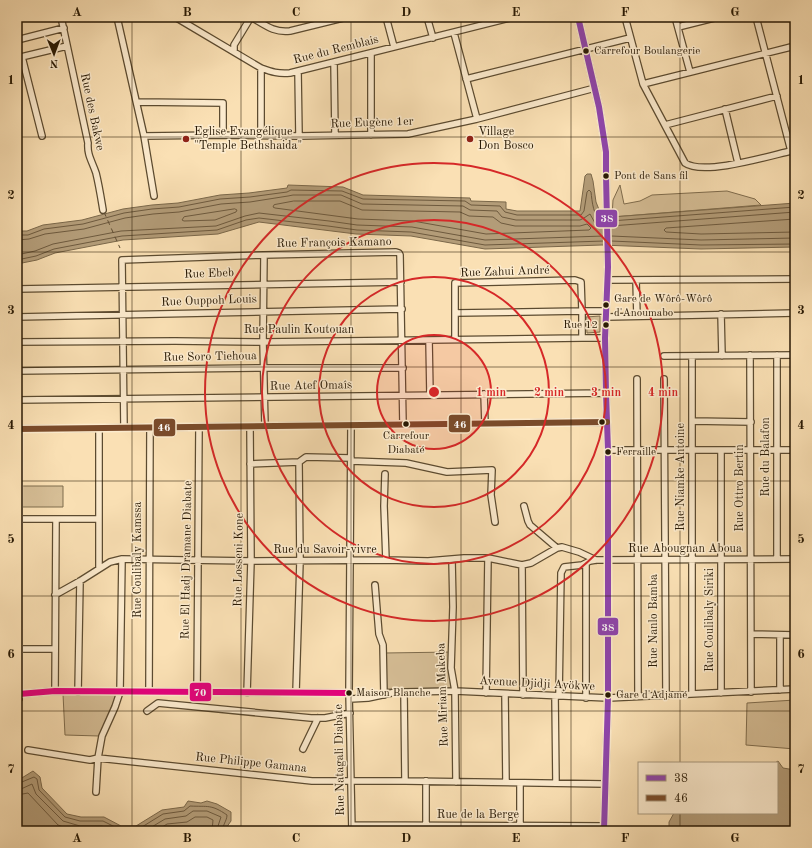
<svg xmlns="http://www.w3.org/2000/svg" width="812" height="848" viewBox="0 0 812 848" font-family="'Old Standard TT',serif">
  <rect width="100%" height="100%" fill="#fae0b4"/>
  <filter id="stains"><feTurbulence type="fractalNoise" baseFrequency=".005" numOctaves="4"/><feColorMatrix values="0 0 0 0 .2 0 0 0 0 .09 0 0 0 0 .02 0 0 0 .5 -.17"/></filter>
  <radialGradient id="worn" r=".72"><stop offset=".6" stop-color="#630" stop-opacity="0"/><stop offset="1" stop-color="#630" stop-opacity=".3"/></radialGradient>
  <path fill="#d6be96" stroke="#7f6c4d" d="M620,185l4,19 16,-3 12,-6 75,-4 28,8 6,6 -149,12 1,-17z
    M600,316v16l-13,1 -1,-16z
    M22,486h41v21h-41z
    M453,652l1,36 -69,1 -1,-36z
    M63,694h54l-18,42 -34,-1z
    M795,700v49l-49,-4 1,-42z"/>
  <path fill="#b39c78" stroke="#7b684a" d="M587,174h4l2,7 3,21 6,15h10l183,-14v44l-94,2 -99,-4 -117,4 -74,-13 -55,-2 -97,-12 -41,12 -95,6 -68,13 -18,7 -20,4v-33h10l16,-6 39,-5 41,-11 29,-4 26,-2 42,-8 29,-2 38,-5 1,-3 55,2 20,8 107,3 1,3 35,1v7l11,2h63l5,-35z
    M778,761l5,7 12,2v61h-126v-9l5,-9h103v-50h-2z
    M33,771l7,6 2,11 25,26 14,3h23l17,9h15l26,-16 22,-3 4,-6 13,2 6,-2 10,3 14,8v9l-5,7 1,3h-210v-50z"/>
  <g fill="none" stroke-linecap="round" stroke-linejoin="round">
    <path stroke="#6e5a3e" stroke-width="1" d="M294,201h46l22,9 98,2 9,4 24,1 8,6 14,3h65l7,-2 4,4 -2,2 -103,4 -73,-13 -55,-2 -83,-11 -2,-1 1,-2z
      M235,209l2,1 -1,2 -21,8 -31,1 -2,-1 2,-3z
      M795,219l-129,9 -2,2 2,2 35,2 94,-2
      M611,221l184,-14
      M611,226l184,-14
      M17,235h11l16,-6 39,-5 41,-11 28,-4 27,-2 41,-8 30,-2 37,-5 4,-2 51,1 21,8 102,2 6,4 29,1 5,6 12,3h64l3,-4 3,-19 2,-2 2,2c1,8 2,27 12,29
      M611,236l90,4 94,-2
      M17,240l12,-1 16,-5 39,-5 41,-11 28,-4 26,-2 42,-8 29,-2 38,-6 5,-1h48l21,9 101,2 7,4 27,1 5,6 14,3h64l4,-2 6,-4 5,9 8,3
      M611,241l90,4 94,-1
      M17,255l18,-4 18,-7 68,-13 95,-5 29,-10 14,-3 70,8 28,4 55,2 73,13 119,-4
      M17,260l19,-4 18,-7 68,-13 95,-6 29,-10 13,-2 69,8 29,4 54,2 74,13 119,-4
      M17,784l17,-7 3,2 2,11 26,27 15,4h23l18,9h16l26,-16 21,-3 6,-5c18,1 21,-2 37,9 0,6 -5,10 -4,16
      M17,789h4l11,-5 4,10 27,27 17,5h22l10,5
      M17,795l11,-2 30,32 16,6
      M145,831l20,-12 21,-3 7,-5h14l14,6 -3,9v5
      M156,831l11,-7 20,-2 8,-5h12l6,3 -1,11"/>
    <path stroke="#604d32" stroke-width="1" stroke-dasharray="5 4" stroke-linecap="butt" d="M104,212l16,36"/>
    <g stroke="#5c4b30" stroke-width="8">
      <path id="minor" d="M61,17l27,126c-1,12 4,18 8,30 3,12 5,25 7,37
        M117,17l27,119 10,60
        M175,17l86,51c11,4 17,6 29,5l224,-56
        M251,17c14,8 23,16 39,14l57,-14
        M386,17l8,30
        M427,17l6,21
        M578,17l21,90 7,45v23l2,92 -3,71 1,55 2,57v248l-4,133
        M625,17l18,67 42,79c18,13 84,-7 106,-12h4
        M675,17l15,55
        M756,17l35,134
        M678,27l40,-10
        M454,33l23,86
        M17,40l47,-12
        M234,51v-6l17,-28
        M371,53v82
        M22,57l20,79
        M17,58l50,-12
        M334,62l1,73
        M261,68v68
        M298,71l1,65
        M466,79l164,-41
        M643,84l152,-38
        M137,102l86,1v32
        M725,109l13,54
        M665,125l112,-29
        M144,136l79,-1 76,1 109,-2 69,-15 118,-31
        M264,255l-1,87 2,84
        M607,280l188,-1
        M636,280l1,36
        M17,289l384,-7
        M721,314l1,42
        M17,317l385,-8
        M606,317l189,-4
        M605,338h-23v-27h23
        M455,339v-56l120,-3 6,2 1,29 -127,2
        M429,340l1,55
        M17,342l158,-1 88,1 319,-4
        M750,355l1,337
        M777,355v204
        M664,356l131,-1
        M692,356v338
        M17,371l247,-3h139
        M637,379l1,317
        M664,379l2,317
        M484,394l1,30
        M17,400l589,-7
        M692,421l59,1
        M351,425l-2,268 3,138
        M99,428v140
        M124,428l-2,-168 142,-5 132,-3 3,1 1,2 3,170
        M17,429l590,-7
        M19,429l-1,170 1,95 36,-3 294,2
        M608,450h187
        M721,450v243
        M351,461l55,2 41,9 45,-2 -1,25 4,27
        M250,464l49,-2 7,-5 45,1
        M385,474l-1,32 2,54
        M524,506l4,15 2,4 27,23
        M17,519h81
        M122,559l-2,133 -5,15 -13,29 -4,22 214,23h93l200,3
        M452,560l1,47 -2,61 4,23 1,91
        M586,564v134
        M522,565l1,130
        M375,585l4,49 4,11 1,50
        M55,595l25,-14 30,-19 12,-3 129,2 135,-1 42,1 36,-3h24l34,7 9,-2 26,-15 5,-1 17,5 17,8
        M751,634l44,1
        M19,649h36
        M780,690v-55
        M55,691l1,-172
        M78,692l2,-111
        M149,692l1,-264
        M197,692l2,-265
        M296,692l4,-131 -1,-99
        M404,692l1,89
        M247,693l4,-132 -1,-134
        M486,693l2,-135
        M505,694l1,88
        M555,696l1,87
        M559,696l2,-123 3,-6 18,-2 8,-4 6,-1 199,-1
        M350,699l18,-1 28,-6h8l51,-1 153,7 187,-9
        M17,701l2,-2v-5
        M147,711l11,-8 153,15h14l25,-5
        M303,749l15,-31
        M28,750l62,10 8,-2 -2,34
        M352,825l252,1
        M520,825v-42
        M426,826v-45"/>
    </g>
    <use href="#minor" stroke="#fcebce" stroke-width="5.5"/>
    <g stroke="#fcebce" stroke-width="9">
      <path id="bus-1" d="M578,17l21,90 7,45v23l2,92 -3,71 1,55 2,57v248l-4,133"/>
    </g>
    <g stroke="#fcebce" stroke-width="9">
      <path id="bus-2" d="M17,429l590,-7"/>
    </g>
    <g stroke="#fcebce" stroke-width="9">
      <path id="bus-3" d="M19,429l-1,170 1,95 36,-3 294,2"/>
    </g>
    <use href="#bus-1" stroke="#8e44ad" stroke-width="6"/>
    <use href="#bus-2" stroke="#7a4b2a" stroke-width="6"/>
    <use href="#bus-3" stroke="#e5007d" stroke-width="6"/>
  </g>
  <path fill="none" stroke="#281904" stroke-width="1" stroke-opacity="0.55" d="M132,17v814M241,17v814M351,17v814M461,17v814M571,17v814M680,17v746M17,137h778M17,252h778M17,367h778M17,481h778M17,596h778M17,711h778M680,813v18"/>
  <circle cx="434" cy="392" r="57" fill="#d62828" fill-opacity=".12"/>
  <g fill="none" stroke="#d62828" stroke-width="2">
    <circle cx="434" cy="392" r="57"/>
    <circle cx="434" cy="392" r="115"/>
    <circle cx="434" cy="392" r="172"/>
    <circle cx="434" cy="392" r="229"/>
  </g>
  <g fill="#281904" stroke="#fcebce" stroke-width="1.5">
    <circle cx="586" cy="51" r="3.5"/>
    <circle cx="606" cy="176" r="3.5"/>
    <circle cx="606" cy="305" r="3.5"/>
    <circle cx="606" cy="325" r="3.5"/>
    <circle cx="602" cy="422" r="3.5"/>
    <circle cx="406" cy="424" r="3.5"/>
    <circle cx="608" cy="452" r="3.5"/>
    <circle cx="349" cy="693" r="3.5"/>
    <circle cx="608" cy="695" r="3.5"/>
  </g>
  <g fill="#8f2418" stroke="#fcebce" stroke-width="1.5">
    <circle cx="186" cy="139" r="4"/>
    <circle cx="470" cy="139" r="4"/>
  </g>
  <g text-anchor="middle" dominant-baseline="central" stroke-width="3" stroke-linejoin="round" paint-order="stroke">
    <g font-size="11" fill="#281904" stroke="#fcebce" text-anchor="start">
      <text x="594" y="51">Carrefour Boulangerie</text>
      <text x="614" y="176">Pont de Sans fil</text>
      <text x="614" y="299">Gare de Wôrô-Wôrô<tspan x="614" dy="14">d'Anoumabo</tspan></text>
      <text x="598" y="325" text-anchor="end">Rue 12</text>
      <text x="406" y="436" text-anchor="middle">Carrefour<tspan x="406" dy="14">Diabaté</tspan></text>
      <text x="616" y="452">Ferraille</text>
      <text x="356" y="693">Maison Blanche</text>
      <text x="616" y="695">Gare d'Adjamé</text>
    </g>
    <g font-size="12" fill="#281904" stroke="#fcebce">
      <text transform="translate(336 50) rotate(-14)">Rue du Remblais</text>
      <text transform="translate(92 112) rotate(78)">Rue des Bakwe</text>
      <text transform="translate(372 123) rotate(-2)">Rue Eugène 1er</text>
      <text transform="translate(334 243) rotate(-1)">Rue François Kamano</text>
      <text transform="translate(505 272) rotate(-2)">Rue Zahui André</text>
      <text transform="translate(209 274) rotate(-2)">Rue Ebeb</text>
      <text transform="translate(209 301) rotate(-2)">Rue Ouppoh Louis</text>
      <text x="299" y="330">Rue Paulin Koutouan</text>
      <text transform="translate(210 357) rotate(-1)">Rue Soro Tiehoua</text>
      <text transform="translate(311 386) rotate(-1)">Rue Atef Omaîs</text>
      <text transform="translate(766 457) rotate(-90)">Rue du Balafon</text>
      <text transform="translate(681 477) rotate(-90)">Rue Niamke Antoine</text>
      <text transform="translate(740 488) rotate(-90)">Rue Ottro Bertin</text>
      <text x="685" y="549">Rue Abougnan Aboua</text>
      <text x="325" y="550">Rue du Savoir-vivre</text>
      <text transform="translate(138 560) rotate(-90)">Rue Coulibaly Kamssa</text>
      <text transform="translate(187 560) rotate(-89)">Rue El Hadj Dramane Diabate</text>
      <text transform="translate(239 560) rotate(-89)">Rue Losseni Kone</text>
      <text transform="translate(710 620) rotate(-90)">Rue Coulibaly Siriki</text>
      <text transform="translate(654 621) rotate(-90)">Rue Nanlo Bamba</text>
      <text transform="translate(537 684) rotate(3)">Avenue Djidji Ayökwe</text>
      <text transform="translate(443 695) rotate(-92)">Rue Miriam Makeba</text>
      <text transform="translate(340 760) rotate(-91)">Rue Natagali Diabate</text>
      <text transform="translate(251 763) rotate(6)">Rue Philippe Gamana</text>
      <text x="478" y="815">Rue de la Berge</text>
    </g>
    <g font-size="12" fill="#281904" stroke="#fcebce" text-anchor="start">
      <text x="194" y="132">Eglise Evangélique<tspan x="194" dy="14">"Temple Bethshaida"</tspan></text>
      <text x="478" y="132">Village<tspan x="478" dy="14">Don Bosco</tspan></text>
    </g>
  </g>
  <circle cx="434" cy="392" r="6" fill="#d62828" stroke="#fcebce" stroke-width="2"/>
  <g font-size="12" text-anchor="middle" font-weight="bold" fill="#d62828" stroke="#fcebce" stroke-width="3" stroke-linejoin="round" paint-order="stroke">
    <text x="491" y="396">1 min</text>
    <text x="549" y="396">2 min</text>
    <text x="606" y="396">3 min</text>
    <text x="663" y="396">4 min</text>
  </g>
  <g stroke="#fcebce" stroke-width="1.5">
    <rect x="595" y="209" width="23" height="19" rx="4" fill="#8e44ad"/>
    <rect x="448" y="414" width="23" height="19" rx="4" fill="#7a4b2a"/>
    <rect x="153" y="418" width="23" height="19" rx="4" fill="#7a4b2a"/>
    <rect x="597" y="617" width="22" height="19" rx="4" fill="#8e44ad"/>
    <rect x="189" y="682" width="23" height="20" rx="4" fill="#e5007d"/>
  </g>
  <g font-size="11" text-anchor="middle" font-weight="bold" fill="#fff">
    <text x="607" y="222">38</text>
    <text x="460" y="428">46</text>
    <text x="164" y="431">46</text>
    <text x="608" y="631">38</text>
    <text x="200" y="696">70</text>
  </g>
  <rect width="812" height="848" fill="none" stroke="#fae0b4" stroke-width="44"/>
  <rect x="638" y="762" width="140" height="52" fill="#fcebce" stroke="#a7977d"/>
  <rect x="646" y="775" width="20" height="6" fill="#8e44ad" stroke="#a7977d"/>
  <text x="674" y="782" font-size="12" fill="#281904">38</text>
  <rect x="646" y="795" width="20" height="6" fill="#7a4b2a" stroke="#a7977d"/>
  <text x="674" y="802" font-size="12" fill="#281904">46</text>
  <g transform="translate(54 54) rotate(179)" stroke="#fcebce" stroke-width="3" paint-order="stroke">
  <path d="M0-3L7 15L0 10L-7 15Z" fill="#281904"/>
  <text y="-6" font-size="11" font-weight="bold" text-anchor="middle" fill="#281904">N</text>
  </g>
  <rect x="22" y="22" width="768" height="804" fill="none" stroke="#281904" stroke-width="1.5"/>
  <g font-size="13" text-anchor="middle" font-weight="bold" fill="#281904">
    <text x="77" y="16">A</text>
    <text x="187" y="16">B</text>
    <text x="296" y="16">C</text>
    <text x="406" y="16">D</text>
    <text x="516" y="16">E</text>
    <text x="625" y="16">F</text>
    <text x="735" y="16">G</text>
    <text x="11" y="84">1</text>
    <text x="801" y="84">1</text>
    <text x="11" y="199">2</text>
    <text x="801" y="199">2</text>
    <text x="11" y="314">3</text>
    <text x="801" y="314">3</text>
    <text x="11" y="429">4</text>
    <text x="801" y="429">4</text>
    <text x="11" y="543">5</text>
    <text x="801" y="543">5</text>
    <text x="11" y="658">6</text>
    <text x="801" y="658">6</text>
    <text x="11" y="773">7</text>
    <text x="801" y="773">7</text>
    <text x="77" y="842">A</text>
    <text x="187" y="842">B</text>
    <text x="296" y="842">C</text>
    <text x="406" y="842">D</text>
    <text x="516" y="842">E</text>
    <text x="625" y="842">F</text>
    <text x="735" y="842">G</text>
  </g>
  <rect width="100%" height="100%" filter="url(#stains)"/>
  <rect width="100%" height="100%" fill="url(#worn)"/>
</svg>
